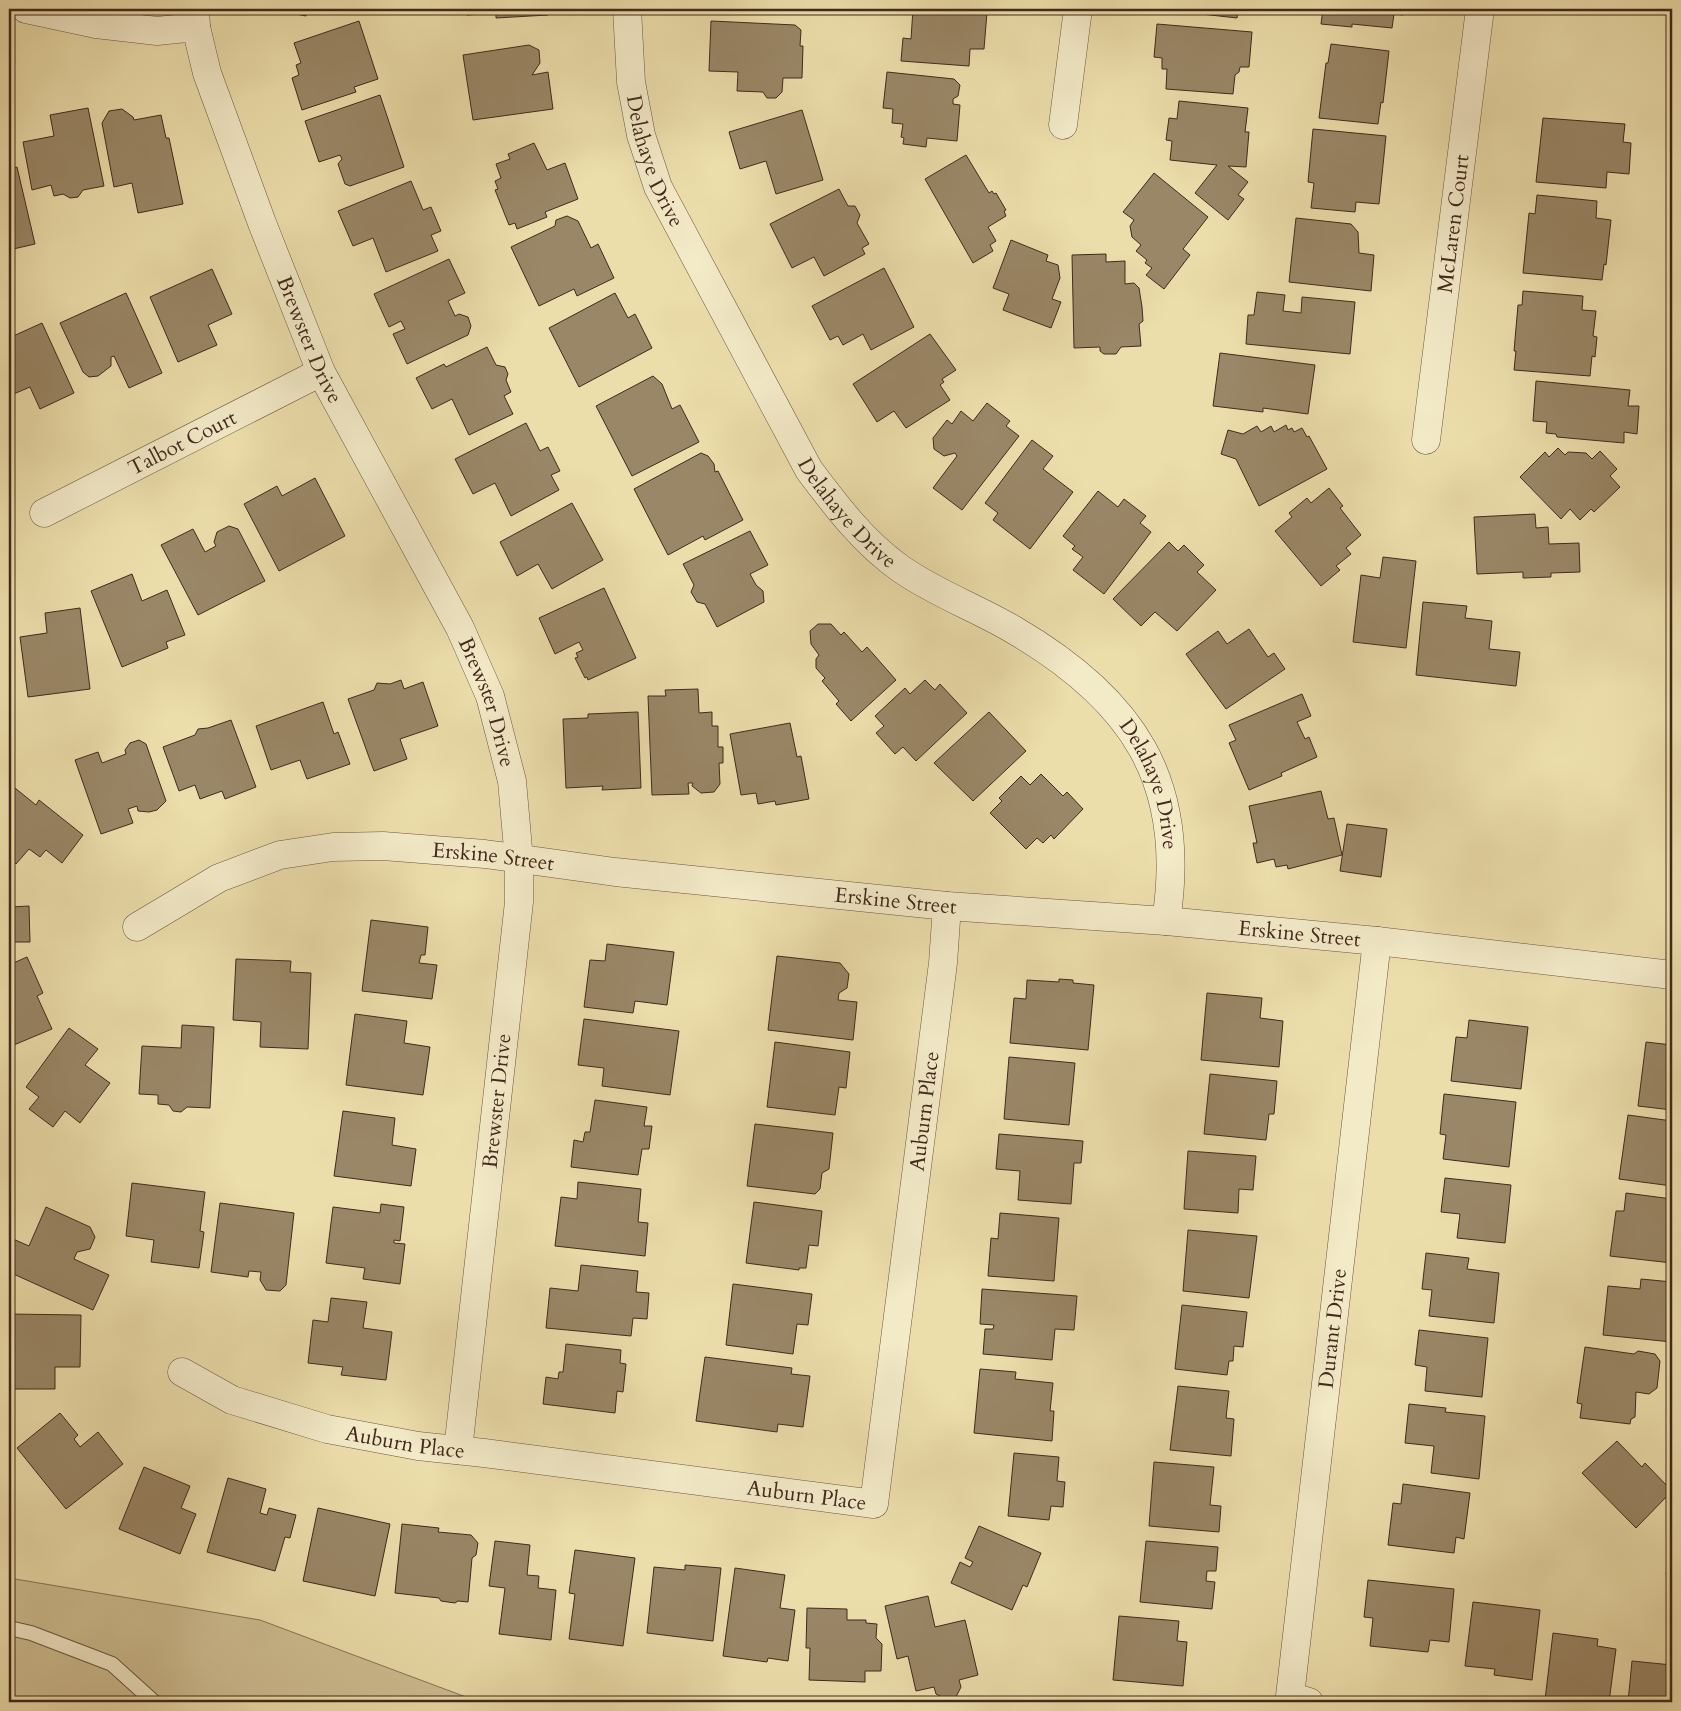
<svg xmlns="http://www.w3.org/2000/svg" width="1681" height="1711" viewBox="0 0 1681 1711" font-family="Cardo,serif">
  <rect width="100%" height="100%" fill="#ecdeab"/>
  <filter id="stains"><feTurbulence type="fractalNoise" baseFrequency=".004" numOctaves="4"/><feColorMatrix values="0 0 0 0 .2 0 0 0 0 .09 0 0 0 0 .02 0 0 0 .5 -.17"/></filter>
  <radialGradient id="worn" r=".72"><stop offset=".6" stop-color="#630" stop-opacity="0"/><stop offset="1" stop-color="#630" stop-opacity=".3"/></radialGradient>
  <path fill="#cfbf93" stroke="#887458" d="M9,1578l251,42 206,77 28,5h-485z"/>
  <path fill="#9a8767" stroke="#42291d" d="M271,9h36l-1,7z
    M466,9h81l1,6 -52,3v-5l-29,2z
    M913,9l74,3 -3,37h-14l-1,17 -68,-5 2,-23 8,1z
    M1157,9h81l-1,9z
    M1323,9h81l-1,6 -9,-1 -2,14 -40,-4v3l-31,-3z
    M359,21l19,58 -24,8 2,5 -54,18 -10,-32 7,-3 -3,-10 5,-2 -7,-20z
    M711,21l84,4 6,5 -1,16h3l-1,32h-19l-1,14 -6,6h-9l-4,-6 -26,-1 1,-19 -29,-1z
    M1157,24l95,8 -3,35h-9l-1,5 -4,3 -2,19 -67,-5 1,-20h-5v-11l-8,-1z
    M1331,44l58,7 -6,52 -2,-1 -3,22 -59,-6 7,-55h2z
    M529,45l10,5 1,13 -8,12 16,-3 5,37 -80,11 -10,-65z
    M887,72l67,7 6,6 -2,11 -5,3v5l7,1 -3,36 -30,-3 -1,9 -23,-3 1,-6 -3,-1 2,-13 -11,-1 1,-14 -10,-1z
    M380,95l24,72 -54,19 -5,-2 -7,-20 4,-5 -2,-4 -21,7 -14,-41z
    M1179,101l69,7 -3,24h4l-3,35 -18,-1 20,16 -10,13 6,4 -16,21 -33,-27 22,-28 -47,-5 2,-19 -6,-1 3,-22 8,1z
    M88,108l16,78 -21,4 -5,7 -8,1 -7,-4 -9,2 -3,-11 -19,5 -9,-48 31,-6 -4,-21z
    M122,109l11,8 1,3 27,-5 5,23h3l14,66 -45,9 -6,-30 -18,4 -12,-64 7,-12z
    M802,110l21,70 -47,14 -10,-33 -26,8 -11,-37z
    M1543,118l82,6 -2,18 8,1 -2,31 -22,-2 -1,16 -70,-6z
    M1313,129l73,7 -7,68 -23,-2 -1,10 -44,-4 3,-25 -6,-1z
    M534,143l13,27 18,-7 13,36 -33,13 2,5 -30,12 -2,-6 -6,2 -14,-35 3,-1 -3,-8 6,-3 -5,-14 14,-5 -2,-5z
    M966,155l23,38 3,-2 2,3 2,-1 10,17 -2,1 2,5 -18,11 8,14 -6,4 3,6 -20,12 -48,-84z
    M17,167l18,77 -26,6v-81z
    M1154,173l54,44 -25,32 7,6 -26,34 -18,-14 6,-7 -7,-5 2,-3 -11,-9 5,-6 -9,-8 -2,-11 4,-6 -11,-8z
    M411,181l12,29 8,-3 10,24 -10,4 7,16 -52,21 -13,-34 -20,8 -15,-35z
    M839,189l9,17h7l5,9 -3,8 12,21 -7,4 3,6 -41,22 -10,-19 -22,11 -22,-44z
    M1537,195l60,6 -1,17 15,2 -5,45 -2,-1 -2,16 -79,-7 6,-60 6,1z
    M567,216l11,5 13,27 7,-4 16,34 -37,18 -3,-7 -35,17 -28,-59 44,-21 1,-6z
    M1296,218l55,6 7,8 1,21 15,2 -3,36 -82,-9z
    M1011,240l37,15 -2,6 12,4 2,13 -8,21 9,3 -10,26 -48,-18 6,-16 -16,-6z
    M1106,254v8l19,-1v23l9,-1 5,5 3,19 1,14 -4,3 2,22 -20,1 -5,7h-12l-4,-3v-4l-26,1 -2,-93z
    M449,259l16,34 -17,8 7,15 4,-2 9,3 3,9 -3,9 -61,29 -14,-30 12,-5 -4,-8 -12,6 -15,-33z
    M884,268l30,59 -43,23 -8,-16 -20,11 -5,-9 -8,4 -18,-34z
    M212,269l20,45 -24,11 9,20 -39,17 -28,-65z
    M1523,291l60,5 -1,14 14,1 -3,25 4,1 -2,20 -3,-1 -2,20 -76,-6 2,-19h-2l4,-46h4z
    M1257,292l28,3 -2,16 18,2 1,-16 53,5 -5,52 -104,-10 2,-29h6z
    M126,293l36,80 -33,15 -15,-32 -3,1v9l-13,10 -9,1 -6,-5 -23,-49z
    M615,293l13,25 7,-4 17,34 -73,39 -30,-59z
    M42,323l32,70 -34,16 -10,-22 -21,9v-58z
    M930,334l26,36 -14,9 2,3 -4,3 10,15 -44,28 -12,-17 -17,11 -24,-38z
    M487,347l9,18 9,2 3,7 -2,6 5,12 -7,4 9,18 -44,21 -17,-36 -20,10 -16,-31 28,-14 2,3z
    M1220,353l95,12 -7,49 -45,-6v4l-50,-6z
    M653,376l9,8 10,25 8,-4 19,37 -67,34 -36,-70z
    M1536,381l94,9 -2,16h11l-2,28 -13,-2v11l-67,-6 -1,-3 -10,-1 1,-11 -14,-1z
    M987,403l23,18 -4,5 13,10 -57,74 -29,-22 24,-32 -2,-3 -11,3 -10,-7 -1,-11 14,-18 5,4 9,-13 12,10z
    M526,423l14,28 8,-4 12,24 -9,4 8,15 -48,26 -16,-33 -22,11 -18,-35z
    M1286,425l2,5 4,-2 2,4 8,-4 5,9 2,-1 18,33 -68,37 -23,-47 -15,-5 7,-24 15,4 14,-8 4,6 10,-6 3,6z
    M1032,440l21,16 -10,13 30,23 -43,57 -37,-29 5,-7 -13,-10z
    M1558,448l7,7 3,-3 18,1 6,6 8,-8 17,18 -7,7 10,11 -26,25 -3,-3 -11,11 -10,-11 -9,10 -41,-42 25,-25 4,5z
    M701,453l7,3 6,8 1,8 3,-1 25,49 -38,20 -2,-4 -35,19 -34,-66z
    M315,478l30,58 -66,35 -35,-67 33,-18 5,10z
    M1329,488l14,18 -3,2 21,27 -15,13 5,6 -15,12 4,4 -19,16 -46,-55 17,-14 -3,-4 18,-15 4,5z
    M1098,491l20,16 6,-8 22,17 -6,7 11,9 -47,62 -31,-24 10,-13 -11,-8 3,-3 -12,-10z
    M572,503l31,57 -51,29 -14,-25 -21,12 -17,-34z
    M1535,514l1,14 12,-1 1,17 30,-1 1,29 -29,1v4l-28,1v-6l-46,2 -3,-57z
    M229,526l9,3 27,52 -67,34 -37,-70 32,-16 12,23 11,-6 -2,-4 3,-10z
    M750,531l18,34 -18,9 6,11 7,6 1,11 -47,25 -12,-23 -8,-2 -6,-10 3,-7 -11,-21z
    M1169,542l9,9 6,-6 20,20 -7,7 19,18 -39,41 -22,-19 -14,14 -28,-27z
    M1383,557l33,4 -10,87 -53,-6 8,-67 19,3z
    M132,574l10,27 25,-11 18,45 -19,7 2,6 -46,19 -31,-76z
    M604,588l32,70 -48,22 -1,-3 -2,1 -10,-20 3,-1 -2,-4 7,-3 -4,-8 -24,12 -16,-36z
    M1423,602l44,4 -2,12 27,3 -3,28 31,3 -4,34 -100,-11z
    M80,608l10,81 -62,8 -8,-60 27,-4 -2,-20z
    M818,624h13l10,11 3,-3 18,20 5,-5 29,33 -45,41 -15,-17 3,-3 -17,-20 3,-3 -9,-10v-9l3,-4 -8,-11 -1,-13z
    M1249,629l19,28 6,-4 11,16 -59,40 -40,-55 32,-23 9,13z
    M401,680l3,9 19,-7 15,44 -38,13 7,20 -33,12 -26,-72 26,-9 3,-7 13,1z
    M925,680l10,10 5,-6 27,29 -51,48 -13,-14 -8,7 -19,-21 8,-7 -9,-10 30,-28 5,6z
    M698,689l1,24 13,-1v14h6v21h5v16h-4l1,21 -6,8 -13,1 -9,-7 1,-3h-5l1,11 -37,1 -4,-99h18l-1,-6z
    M1302,694l9,22 -14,6 8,17 4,-2 8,20 -36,16 1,3 -33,14 -20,-47 7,-3 -7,-15z
    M323,702l11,32 4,-2 12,32 -43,15 -7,-19 -29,10 -15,-44z
    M638,712l3,76 -39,2 1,-4 -37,2 -3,-69 25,-1v-4z
    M989,712l37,39 -53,50 -39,-38z
    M231,720l25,67 -31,12 -3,-8 -22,8 -5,-14 -16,6 -16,-44 32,-12 3,-6 10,-1z
    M790,723l7,34 4,-1 8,43 -33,6 -1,-4 -17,3 -2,-11 -15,2 -11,-61z
    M139,740l7,4 20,57 -9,9 -8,2 -11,-1 -1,-5 -9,3 5,14 -32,11 -26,-74 23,-8 4,11 24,-9 -1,-4 5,-7z
    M1041,774l22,22 4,-4 16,17 -29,30 -3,-4 -8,8 -6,-5 -11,11 -36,-36 12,-12 -3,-3 22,-22 9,9z
    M15,788l21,17 3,-5 44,35 -21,28 -16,-13 -6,7 -11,-8 -13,15 -7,-6v-67l3,2z
    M1321,791l7,28 6,-1 8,37 -54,14 -1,-4 -11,2 -2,-8 -17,4 -4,-20h4l-8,-37z
    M1347,824l40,5 -6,48 -41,-6z
    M9,885l1,22 19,-1 1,36h-21z
    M371,920l57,7 -3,28h-4l-2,8 18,2 -5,34 -70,-8z
    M607,944l67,8 -7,53 -32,-4 -2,12 -49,-6 6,-47 15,1z
    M777,956l63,7 9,11 -2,14 -8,5 -1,7 19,2 -4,38 -85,-10z
    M27,957l16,36 -6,3 15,33 -43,18v-82z
    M236,959l55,2 -1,11 21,1 -3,76 -48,-2 1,-25 -28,-2z
    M1059,979l14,1v3l21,2 -6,65 -78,-7 4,-45 12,1 1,-19 32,2z
    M1207,993l55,5 -2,20 23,3 -4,46 -78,-7z
    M355,1014l52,7 -3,22 26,4 -7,48 -77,-10z
    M584,1019l95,12 -9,64 -68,-9 2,-18 -26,-3z
    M1469,1020l59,7 -7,62 -70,-8 5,-44 11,1z
    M182,1025l32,2 -4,81 -23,-1 -6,5 -8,-1 -4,-6 -11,-1v-9l-19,-1 3,-48 39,2z
    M69,1028l29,21 -13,16 25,18 -30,40 -15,-12 -12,16 -24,-18 10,-12 -13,-10z
    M775,1042l75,10 -4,36 -7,-1 -4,28 -68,-8z
    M1646,1042l26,3v65l-34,-4z
    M1009,1057l66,6 -6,62 -65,-6z
    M1210,1074l67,7 -3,33h-5l-3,26 -62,-6z
    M1444,1094l72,8 -7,65 -66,-8 3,-24 -6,-1z
    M595,1100l52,7 -3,19h8l-3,23h-7l-4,26 -67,-8 3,-27 9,2 2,-10h5z
    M343,1111l52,7 -3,27 24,4 -5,37 -77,-10z
    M1628,1115l44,6v65l-53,-7z
    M755,1124l78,9 -4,36 -7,4 -2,16 -5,5 -68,-8z
    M999,1134l84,7 -2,22h-7l-3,41 -53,-4 2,-29 -24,-2z
    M1188,1151l68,5 -3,34 -14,-1 -1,24 -54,-4z
    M1445,1178l66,7 -6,58 -48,-5 3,-24 -19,-2z
    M578,1182l63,7 -3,33 10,1 -3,33 -90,-10 6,-49 16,2z
    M132,1183l73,9 -5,39 4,1 -5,36 -48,-6 3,-22 -28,-4z
    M1626,1193l46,6 -2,40h2v24l-62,-7 6,-45h8z
    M754,1202l68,9 -4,35 -9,-1 -3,23h-7v2l-53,-7z
    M220,1203l74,10 -8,72 -6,6 -14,-1 -6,-10 1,-8 -12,-1 -1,6 -37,-5z
    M381,1204l23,3 -4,34 -6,-1v3l11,1 -5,40 -37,-5 2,-11 -39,-5 7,-56 47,6z
    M46,1207l44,20 5,10 -5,12 -13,3 -3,7 35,16 -16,35 -84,-38v-22l4,-11 16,7z
    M1000,1213l59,5 -5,63 -66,-5 3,-38 7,1z
    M1188,1230l69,6 -8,62 -66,-7z
    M1426,1253l43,5 -2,11 32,4 -5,50 -65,-7 3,-26 -10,-1z
    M581,1265l57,6 -2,21 13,1 -2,26 -14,-1 -2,18 -85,-8 4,-40 28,3z
    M1641,1279l31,3v60l-69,-7 5,-49 32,3z
    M733,1284l79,10 -4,31 -11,-1 -4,30 -67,-9z
    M982,1289l95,7 -3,34 -19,-1 -3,31 -69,-6 2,-25h8l1,-4 -14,-1z
    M331,1298l36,4 -4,26 29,4 -6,48 -45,-5 2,-8 -35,-4 5,-43 15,2z
    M1182,1305l65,7 -4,35 -9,-1 -1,15h-4l-2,14 -52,-6z
    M9,1314l72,1 -1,52h-25v22h-45v25z
    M1419,1330l69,8 -6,59 -57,-6 2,-24 -12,-2z
    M566,1344l55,6 -1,13 6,1 -3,28 -6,-1 -2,22 -72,-9 3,-27 12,2 1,-7h4z
    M1585,1347l49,7 4,-3 17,3 5,7 -3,27 -8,6 -13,-2 -1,25 -4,2 -1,5 -50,-6 2,-14 -5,-1z
    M705,1357l87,11 -1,6 19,2 -7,51 -25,-3 -1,8 -81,-11z
    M980,1369l36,3 -1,7 38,4 -3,28h4l-2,30 -78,-8z
    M1178,1386l51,5 -3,27 8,1 -3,37 -61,-6z
    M1409,1404l37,4 -1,4 40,4 -6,63 -48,-6 3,-27 -29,-3z
    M60,1413l18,22 -4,4 6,8 18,-15 25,32 -57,45 -49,-61z
    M1617,1441l25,26 3,-4 27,28 -36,37 -54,-55z
    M1014,1453l45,4 -2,24 8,1 -2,25 -12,-1 -2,14 -41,-4z
    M1154,1462l60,5 -4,38 11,1 -2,26 -70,-6z
    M144,1467l46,19 -9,22 15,6 -16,40 -61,-25z
    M228,1478l38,11 -6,24 7,2 2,-7 27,7 -6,23 -5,-1 -10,34 -68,-19z
    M1403,1484l67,9 -6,46 -8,-2 -2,16 -66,-8 5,-42 8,1z
    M318,1508l72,16 -15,72 -72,-15z
    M402,1524l37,4 -1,4 33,3 7,8 -2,12 -4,3 -4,44 -10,-1 -3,2 -14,-2 -2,-3 -44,-5z
    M979,1526l62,27 -14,34 -4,-2 -11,25 -61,-27 9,-21 10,5 3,-5 -8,-4z
    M495,1541l35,4 -3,30 12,1 -1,12 18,2 -5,50 -52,-6 6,-46 -16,-2z
    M1146,1541l72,6 -2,24h-9l-1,10 9,1 -3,27 -72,-7z
    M575,1550l60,8 -12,88 -54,-7 6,-45 -6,-1z
    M1672,1554v22l-6,-2z
    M685,1565l36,3 -8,73 -66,-8 7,-66 31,3z
    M735,1568l50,7 -5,33 15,2 -7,51 -20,-3 -1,4 -44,-6z
    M1368,1580l86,9 -5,53 -19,-2 -2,12 -58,-6 3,-28 -9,-1z
    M928,1596l7,31 30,-7 13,55 -19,5 2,7 -5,10 -10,2 -10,-5 -2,-7 -18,4 -8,-35 -11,3 -12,-53z
    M1473,1602l67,8 -8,70 -38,-5 1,-6 -30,-3z
    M807,1608l40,1v11h19v3l11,1 -1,14 6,6 -1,27h-16v11l-56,-2 1,-32h-4z
    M1119,1616l60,5 -2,20 10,1 -4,44 -70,-6z
    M1553,1633l45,6 -1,7 19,3 -7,53 -64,-2z
    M1632,1661l40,4v37h-44z"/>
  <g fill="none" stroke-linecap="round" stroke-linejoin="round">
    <g stroke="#6c5640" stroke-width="16">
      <path id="service" d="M9,1628l22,5 81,31 42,38"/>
    </g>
    <g stroke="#6c5640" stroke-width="29">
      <g id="minor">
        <path d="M26,9l70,15 61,7 39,-4"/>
        <path id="s1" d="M195,9l1,18 11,46 55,150 59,149 139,256 30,68 22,85 7,79v42l-61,548"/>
        <path d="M1063,125l15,-116"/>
        <path id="s2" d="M1426,440l54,-431"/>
        <path id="s3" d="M44,513l277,-141"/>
        <path id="s4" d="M137,927l82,-49 61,-23 53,-8 50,-1 102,8 130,18 332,34 219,15"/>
        <path id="s5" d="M182,1372l50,28 95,29 91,17 66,7 390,51 69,-541 4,-57"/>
        <path id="s6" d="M1309,1702l-19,-6 87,-755"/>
      </g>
    </g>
    <g stroke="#6c5640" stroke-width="29">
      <g id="tertiary">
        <path id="s7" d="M627,9l4,73 10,53 17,52 151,283c27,36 55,73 92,99 36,25 76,39 113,61 118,69 174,151 152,291l211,20 295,34"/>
      </g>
    </g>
    <use href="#service" stroke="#f3eac8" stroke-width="14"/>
    <use href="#minor" stroke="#f3eac8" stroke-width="28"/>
    <use href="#tertiary" stroke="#f3eac8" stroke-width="28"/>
  </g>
  <g text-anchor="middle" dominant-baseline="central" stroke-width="4" stroke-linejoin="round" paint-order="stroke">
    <g font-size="21" fill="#42291d" stroke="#f3eac8">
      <text stroke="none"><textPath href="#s7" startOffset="156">Delahaye Drive</textPath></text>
      <text stroke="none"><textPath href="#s2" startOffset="218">McLaren Court</textPath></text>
      <text stroke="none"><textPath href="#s1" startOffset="351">Brewster Drive</textPath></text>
      <text stroke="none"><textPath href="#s3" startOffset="155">Talbot Court</textPath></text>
      <text stroke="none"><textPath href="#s7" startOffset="560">Delahaye Drive</textPath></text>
      <text stroke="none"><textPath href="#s1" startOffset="756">Brewster Drive</textPath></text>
      <text stroke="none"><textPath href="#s7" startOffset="980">Delahaye Drive</textPath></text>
      <text stroke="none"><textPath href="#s4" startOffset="375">Erskine Street</textPath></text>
      <text stroke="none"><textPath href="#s4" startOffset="780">Erskine Street</textPath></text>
      <text stroke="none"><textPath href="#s7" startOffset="1255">Erskine Street</textPath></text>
      <text transform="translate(497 1101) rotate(-84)">Brewster Drive</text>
      <text stroke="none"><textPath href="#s5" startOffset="1105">Auburn Place</textPath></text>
      <text stroke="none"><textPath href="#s6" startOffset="390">Durant Drive</textPath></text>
      <text stroke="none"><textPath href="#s5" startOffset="236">Auburn Place</textPath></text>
      <text stroke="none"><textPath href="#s5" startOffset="641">Auburn Place</textPath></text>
    </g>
  </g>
  <rect width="1681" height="1711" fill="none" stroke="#ecdeab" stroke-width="30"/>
  <rect x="10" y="10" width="1661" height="1691" fill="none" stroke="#42291d" stroke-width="2.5"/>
  <rect x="15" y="15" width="1651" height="1681" fill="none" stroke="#42291d"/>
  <rect width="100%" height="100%" filter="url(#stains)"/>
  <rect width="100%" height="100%" fill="url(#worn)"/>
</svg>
